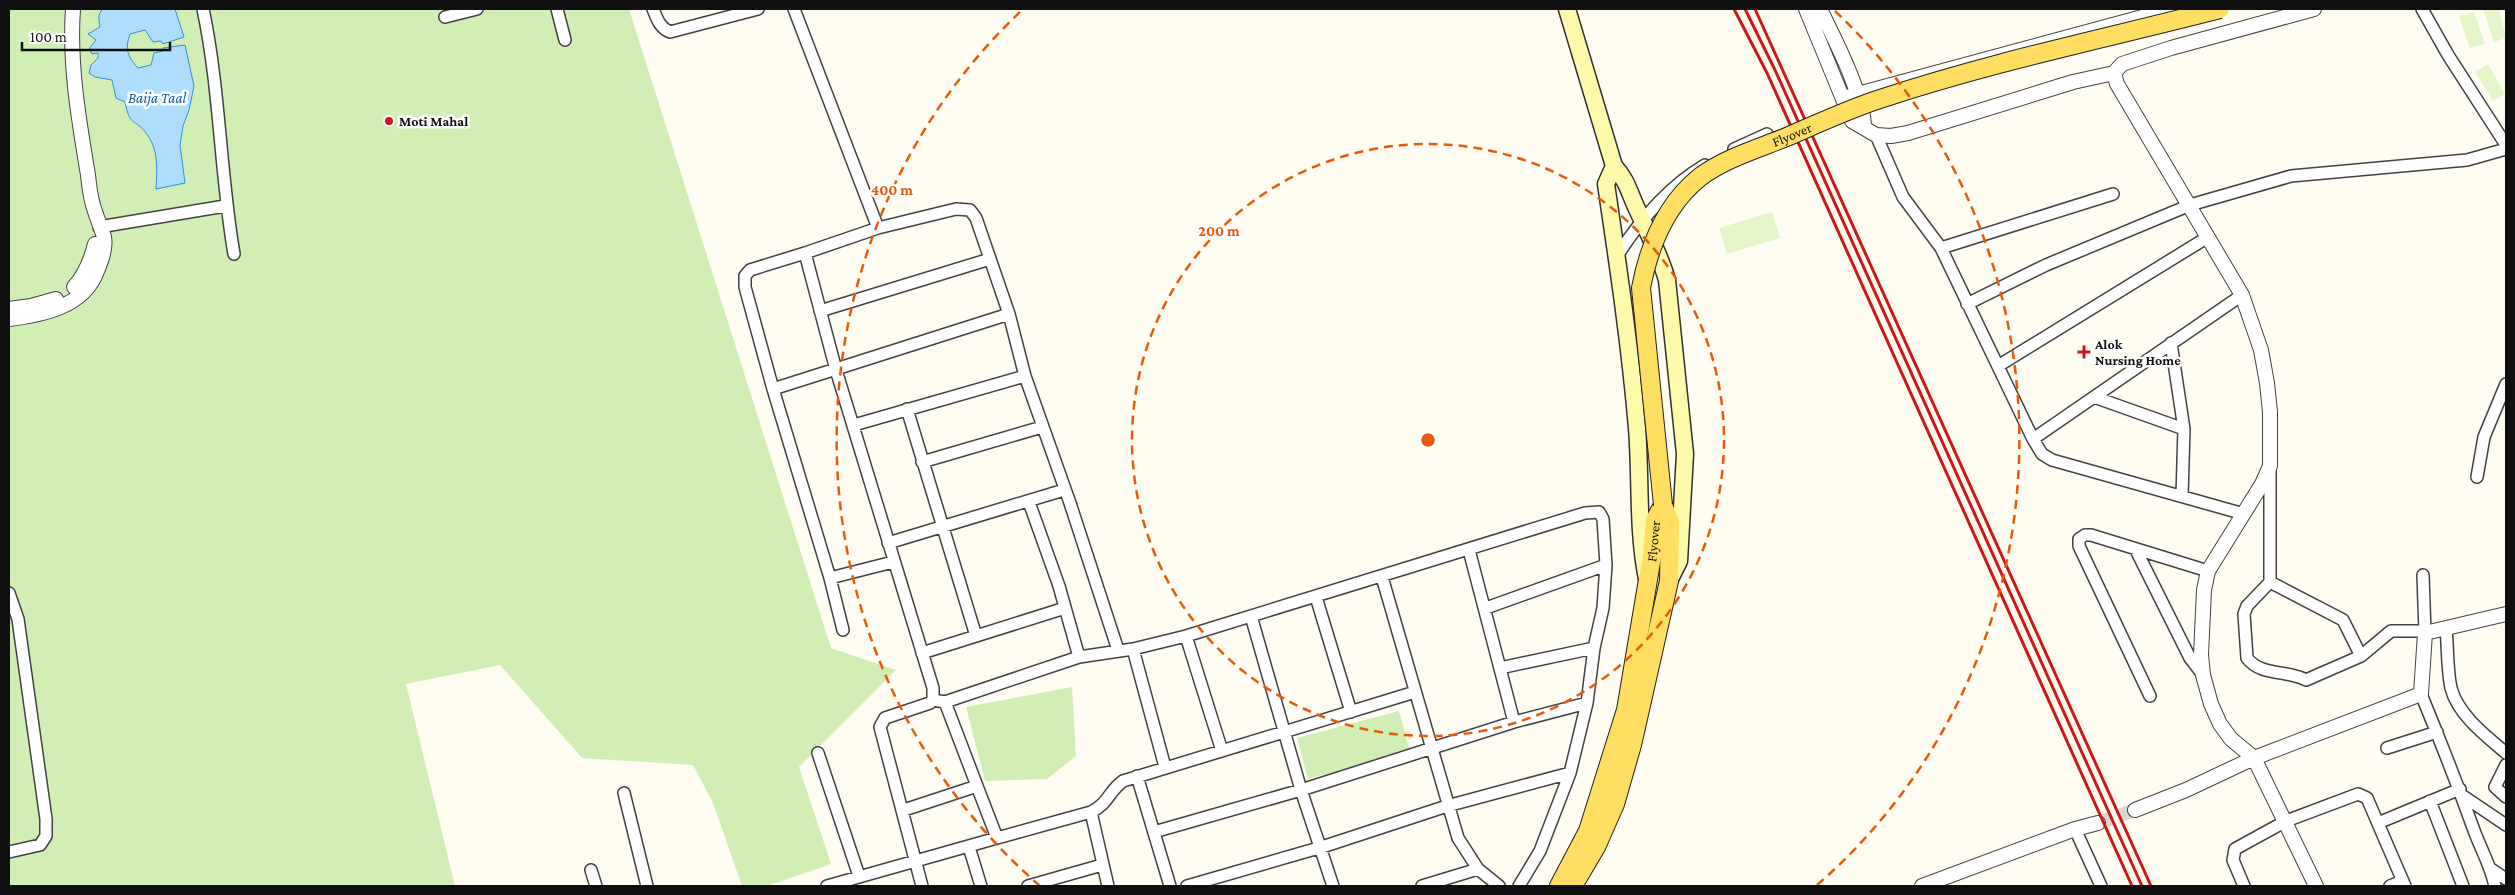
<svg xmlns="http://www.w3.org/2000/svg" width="2515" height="895" viewBox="0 0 2515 895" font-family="'Crimson Pro',serif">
  <rect width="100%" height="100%" fill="#fffdf1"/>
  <path fill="#d1efb5" d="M9,9h620l202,639 65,22 -97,97 32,97 -64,22h-25l-29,-83 -20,-38 -111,-7 -82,-93 -94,19 49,202h-446z
    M1072,687l4,69 -29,23 -62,2 -19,-74z
    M1399,711l11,41 -102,27 -11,-41z"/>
  <path fill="#e4f5c8" d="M2483,9h16l7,29 -12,4z
    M2474,12l11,32 -15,4 -11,-32z
    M2488,64l17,30 -12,7 -18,-29z
    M1772,212l8,26 -53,16 -8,-26z"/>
  <path fill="#afddfd" stroke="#2d90dd" d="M103,9h72l9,28 -21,7 -2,-3 -8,1 -8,-12 -15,4c-5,15 -3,22 8,34l13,-3 3,-12 9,-2v-3l22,-3 9,41 -5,24 -6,16 -3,19 5,38 -29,6c1,-19 3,-40 -10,-56 -11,-15 -16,-5 -21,-31l-9,-4 -4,-18 -17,-3 -6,-4 2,-8 7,-7v-5l-6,1 -3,-5 7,-9 -8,-6 12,-7c-1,-6 -3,-13 3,-18z"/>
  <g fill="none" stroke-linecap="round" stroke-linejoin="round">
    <path stroke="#dbd9cf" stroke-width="14" stroke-dasharray="14 7" stroke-linecap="butt" d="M2098,823l37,-13"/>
    <g stroke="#424242" stroke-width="14">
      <path id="minor" d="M203,9c17,80 17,164 31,245
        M557,9l8,31
        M653,9c4,10 7,19 17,23l88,-23
        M794,9l84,219 -73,25 31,117 97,318v12l-3,3 -45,15 -5,9 42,159
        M2422,9l26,46 58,90
        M445,17l32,-8
        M1876,135l27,62 38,51 92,191 9,15 10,6 192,54
        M1734,149l33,-15
        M99,227l126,-21
        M878,228l78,-19 14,1 6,8 33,96 16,62 45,127 48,147
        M1941,248l172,-54
        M805,253l-55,17 -5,6v11l28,102 57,189 63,-16
        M1617,256c23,-36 51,-69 88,-91
        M1967,304l79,-39 144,-60 101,-29 176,-16 39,-11
        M820,311l170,-52
        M2171,343l13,86 -2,67
        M1998,366l210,-129
        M773,389l236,-75
        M2094,397l90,32
        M907,409l69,227
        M854,425l171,-49
        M2033,439l209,-144
        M922,462l120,-35
        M2270,469v113l-23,24 -3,8 3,44c13,18 41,12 59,22l55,-24 30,-25h34
        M2477,477l7,-40 22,-53
        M1029,502l30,84 20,71
        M888,543l176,-53
        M1469,550l45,172
        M2136,550l54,108 13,17
        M2423,575l2,58
        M1382,577l76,261 20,31 21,17
        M830,578l13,52
        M2270,582l73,38 18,36
        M9,593l9,26 28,200v17l-6,9 -31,7
        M1316,597l35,115
        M1486,608l120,-43
        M1251,616l50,174 32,96
        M2446,629c2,20 1,41 5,59 7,27 35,48 55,65
        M1186,636l36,115
        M1133,649l32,118
        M922,653l143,-45
        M1500,668l94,-20
        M2421,694c19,46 37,92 54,139 7,18 16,34 20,53
        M2150,696l-71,-150v-7l6,-4h6l117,36
        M933,700l12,2 134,-45 54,-8 53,-13 399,-123 14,-1 4,7 3,46 -3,43 -9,40 -7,55 -17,70 -30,78 -21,35
        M2387,748l50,-16
        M818,753l41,123
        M2506,765l-11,22 11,10
        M1137,776l33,110
        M624,793l23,93
        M2463,796l43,29
        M2430,801l33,85
        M904,810l73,-24 -32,-84
        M1091,812l17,74
        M2378,823l82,-34
        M2075,829l26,57
        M1154,832l147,-42 213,-68 73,-19
        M997,838l94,-26c18,-9 17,-20 32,-31l292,-89
        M969,847l12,39
        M2491,869l15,10
        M591,870l5,16
        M827,886l170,-48 -20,-52
        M1028,886l74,-21
        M1187,886l135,-39 125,-41 123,-33
        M1422,886l56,-17
        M2244,886l-11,-26 2,-11 51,-28 72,-27 9,4 38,88
        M2390,886l13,-5"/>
    </g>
    <g stroke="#424242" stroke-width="16">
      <path id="tertiary" d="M1806,9l46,112 24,14 15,1 17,-3 165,-51 41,-9
        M1820,9c15,31 44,86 44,119
        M2314,9l-143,39 -49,16 -8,9 3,11 125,211 19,55 6,33 3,29v54l-8,18 -54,87 -4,19 -3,65 2,20 8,29 9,20 11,15 23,19 62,128
        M1843,98l329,-89
        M74,287c11,-12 17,-27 21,-43
        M9,309l22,-3 25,-7
        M9,319c33,-4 75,-12 88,-48 4,-9 9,-24 7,-34 -3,-10 -8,-21 -11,-32 -3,-10 -4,-20 -5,-30 -9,-54 -19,-111 -15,-166
        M2135,810l51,-20 68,-32 167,-64 4,-61 81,-19
        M1922,886l153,-57 23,-6"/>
    </g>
    <g stroke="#313131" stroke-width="19">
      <path id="secondary" d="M1567,9l47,157c13,14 15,26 23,43 11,24 23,46 30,71l18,174 -6,107 -10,20
        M1614,166l-8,18c12,81 24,162 31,244 4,51 0,101 10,151"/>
    </g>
    <g stroke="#202020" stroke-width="20">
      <g id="primary">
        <path id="s1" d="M1559,886l29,-55 38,-121 26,-154 3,-36 8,-15"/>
        <path d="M1573,886l23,-39 19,-43 17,-59 37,-164 1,-58 -7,-18"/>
      </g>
    </g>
    <use href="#minor" stroke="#fff" stroke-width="11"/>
    <use href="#tertiary" stroke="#fff" stroke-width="14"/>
    <use href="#secondary" stroke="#fff9ac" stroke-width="16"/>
    <use href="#primary" stroke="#ffde61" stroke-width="18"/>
    <path stroke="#d01618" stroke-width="3" d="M1734,9l33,64 365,813
      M1745,9l30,61 367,816
      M1755,9l396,877"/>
    <g stroke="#202020" stroke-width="20" stroke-linecap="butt">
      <g id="primary-bridge">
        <path id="s2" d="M1663,505l-22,-217c8,-42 24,-83 59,-111 25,-19 60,-29 89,-41 30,-13 60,-27 91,-37 111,-37 227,-61 340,-90"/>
      </g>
    </g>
    <use href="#primary-bridge" stroke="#ffde61" stroke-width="18"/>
  </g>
  <g fill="none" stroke="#e8590c" stroke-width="2.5" stroke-dasharray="9 6">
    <circle cx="1428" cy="440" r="296"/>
    <path d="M1040 886A591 591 0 0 1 1021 11M1835 11A591 591 0 0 1 1816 886"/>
  </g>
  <g fill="#d01618" stroke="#fff" stroke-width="2">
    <circle cx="389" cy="121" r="5"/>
    <path d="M2081.5 344.5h5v5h5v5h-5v5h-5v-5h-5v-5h5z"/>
  </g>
  <g text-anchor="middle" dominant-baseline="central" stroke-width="5" stroke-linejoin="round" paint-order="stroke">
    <g font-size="14" font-weight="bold" fill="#0f0f0f" stroke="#fff" text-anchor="start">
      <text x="399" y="121">Moti Mahal</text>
      <text x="2095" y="344">Alok<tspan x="2095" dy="16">Nursing Home</tspan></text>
    </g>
    <g font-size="14" fill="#0f0f0f" stroke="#fff">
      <text stroke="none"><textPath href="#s2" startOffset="448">Flyover</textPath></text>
      <text stroke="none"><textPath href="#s1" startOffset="360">Flyover</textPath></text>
    </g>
    <g font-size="15" font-style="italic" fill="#0961b0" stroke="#fff">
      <text x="157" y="98">Baija Taal</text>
    </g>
  </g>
  <circle cx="1428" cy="440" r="8" fill="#e8590c" stroke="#fff" stroke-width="2.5"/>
  <g font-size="15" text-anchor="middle" font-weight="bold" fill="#e8590c" stroke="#fff" stroke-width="5" stroke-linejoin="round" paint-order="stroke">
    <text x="892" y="195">400 m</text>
    <text x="1219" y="236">200 m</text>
  </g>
  <rect width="2515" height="895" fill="none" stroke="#0f0f0f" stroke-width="20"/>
  <path d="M22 42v8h148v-8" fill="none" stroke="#0f0f0f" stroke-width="2.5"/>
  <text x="30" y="42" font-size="15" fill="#0f0f0f" stroke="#ffffff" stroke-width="4" paint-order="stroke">100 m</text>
</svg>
